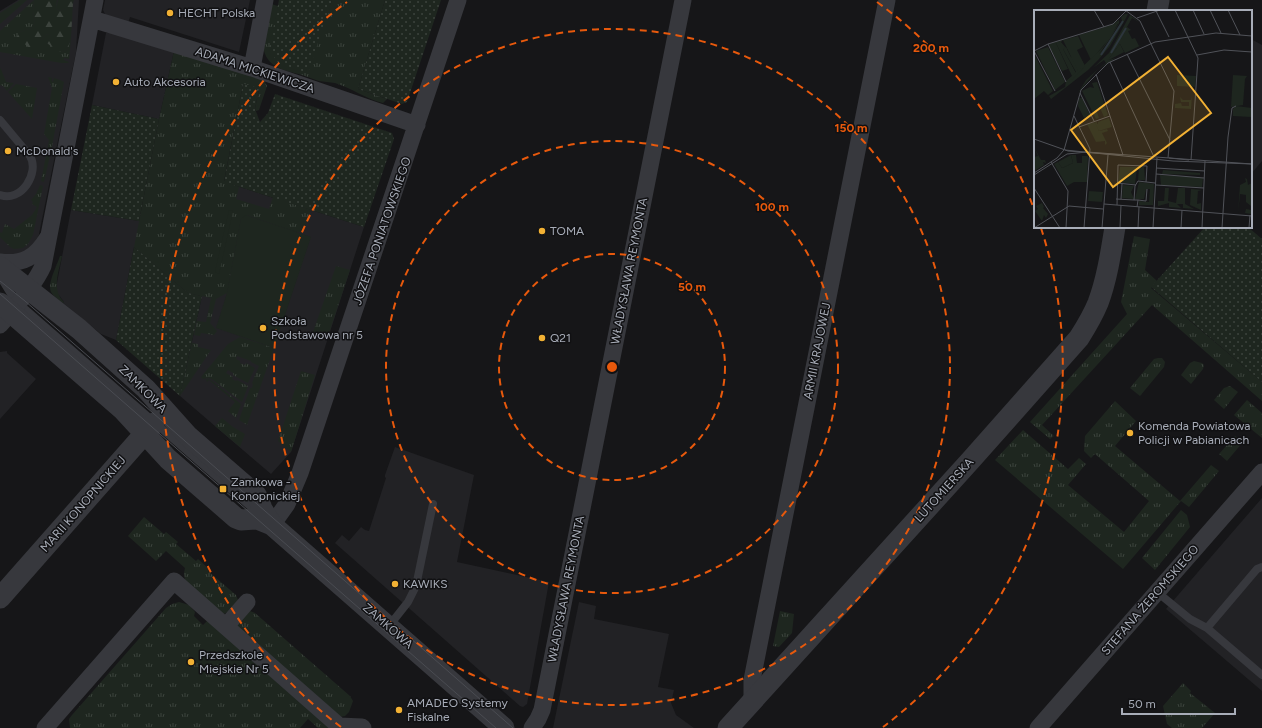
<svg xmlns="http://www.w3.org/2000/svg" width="1262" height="728" viewBox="0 0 1262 728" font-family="Figtree,sans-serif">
  <defs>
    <pattern id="grass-tufts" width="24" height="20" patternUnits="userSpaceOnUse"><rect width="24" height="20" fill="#1e261f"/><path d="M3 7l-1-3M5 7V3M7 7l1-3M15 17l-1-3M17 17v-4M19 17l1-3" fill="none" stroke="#3c433d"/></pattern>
    <pattern id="forest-firs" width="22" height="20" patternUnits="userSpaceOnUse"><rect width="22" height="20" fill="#1e261f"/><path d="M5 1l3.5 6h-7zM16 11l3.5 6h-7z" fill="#3c433d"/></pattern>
    <pattern id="garden-dots" width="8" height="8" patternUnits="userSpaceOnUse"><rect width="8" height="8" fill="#1e261f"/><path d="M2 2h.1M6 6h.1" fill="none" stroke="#3c433d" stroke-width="1.8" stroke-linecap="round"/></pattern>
  </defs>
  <rect width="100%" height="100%" fill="#161618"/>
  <path fill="#222225" d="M18,0h61l-3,52 -38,187 -14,15 -24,2v-245z
    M105,0h145l-11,52 -109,-35 -2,6 -22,-7 -3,-6z
    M106,33h5l63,18 -15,68 -67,-14z
    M1251,39l11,6v116l-11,13z
    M224,182l140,45 -73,225 -20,22 -91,-78 22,-100 -14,-3 -54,-46 -18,93 -15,-6 -38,-31 1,-1 -6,-8 -2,-6 15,-78 68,11z
    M7,351v2l29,26 -36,40v-67z
    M395,447l79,28 -17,87 92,20 -22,122 -4,3 -3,-1 -185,-163 7,-8 7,6 12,-14 4,3 4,1 17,-53 -1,-1v-2z
    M1262,498v193l-96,-82z
    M579,602l17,4 -2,13 75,15 -11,53 16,3 -3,13 5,12 18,13h-141z"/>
  <path fill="url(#grass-tufts)" d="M20,0h7l-27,24v-11z
    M34,0l-1,11 2,11 -4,6 -11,4 21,8 6,-6 6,2 -6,7 15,9 6,-3 3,-11 -2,21 -5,-1v2l5,2 -1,1h-7l-61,-11v-21z
    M58,0h16l-1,3 -1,-2 -6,8 -7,2 -3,-3z
    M332,0h53l-27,89 29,10 -4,4c-17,-4 -31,-15 -48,-20 -5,-1 -11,-1 -16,-2 -6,-2 -11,-4 -17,-6 -18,-5 -36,-7 -39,-29l8,-42 7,2 -8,43 59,-41z
    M174,51l90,29 3,6 -8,24 -3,1 -1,-2 4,-20 -16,-5 -19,97 15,6 -3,12 33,10 4,-12 38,13c-4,6 -4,17 -9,22h-6l-49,-17 -6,4 -14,74 -11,6 -6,24 7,8 -3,4 -13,-2 -1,3 -6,-1 3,-14 9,1 5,-24 -23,-5 -54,-46 25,-128z
    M0,68l1,1 5,13 8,1 -7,8 -4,-5 -3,-1z
    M48,77l4,1v4l1,-1 1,-3 6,2 4,2 -11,59v1l-9,40 -3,-1 8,-41 -5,-6 8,-46z
    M16,84l21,4 -5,31 -24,-27z
    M40,185l3,1 -10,49 -5,9 -5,4 -9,1 -4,-2 -10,-10v-5l2,1 3,-9 9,5 18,-14 5,-8 -5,-3 1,-2 -2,-2 5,-6z
    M1134,236l16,3 -5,31 12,11 -6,7 111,94v19l-110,-96 -110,120 12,11 -4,3 -20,-17 97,-108 -6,-12z
    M60,256h2c-3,15 -11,34 2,46l-1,1c-4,-3 -9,-6 -12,-11 -4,-9 6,-26 9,-36z
    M336,266l14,4 -23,69 -15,-4z
    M240,337l34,11 -27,77 -8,-5 11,-32h2l1,-4 -1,-1 7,-17 -8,-4v-1l-14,-5 -1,3 4,2v2l5,2 1,-2 9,5 -7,15 -15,-8v-2l-5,-3 -2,3 7,4 -1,2 4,2 1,-1 11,6 -6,16 -29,-22 -4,-2 -6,1 -2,-2 27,-33z
    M192,343l6,1v3l13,3 -31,46z
    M1158,358h4l3,4 -1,5 -24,29 -10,-8 24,-29z
    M1194,361l8,2 2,2 -1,4 -12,15 -10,-9 9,-12z
    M301,371l14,4 -24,77 -13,-11z
    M208,379l4,2 29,23 -5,14 -8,-7 7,-9 -26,-22 -2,2 -1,-2z
    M1230,386l8,6 -14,17 -10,-9 10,-12z
    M1247,400l15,13v25l-28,-23z
    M1115,401l21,20 -21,25 65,55 31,-36 8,6 -30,36 -8,-6 -58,68 -128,-109 28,-30 45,39 11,-11 7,6 -18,21 56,47 25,-31 -54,-47 -4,4 -7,-7 1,-15z
    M222,418l11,9 12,7 -5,13 -25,-21z
    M1235,436l8,6 -16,19 -8,-7z
    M1181,510l6,5 3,12 -35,43 -13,-12z
    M144,517l20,17 2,-2 12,10 -2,2 20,17 2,-2 11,10 -1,2 28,24 2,5 -9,11 -5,3 -39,-33 -1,-8 1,-5 -19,-17 -10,10 -28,-25z
    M179,602l10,3 6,7 -1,4 9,9 5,-5 123,108h-13l-10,-9 -8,9h-230l-1,-9 3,-4 94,-107 6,-4z
    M250,611l5,2 95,83 3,5 -4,11 -4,4 -5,1 -103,-90v-6l7,-9z
    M780,611l14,3 -2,19 -13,14 -6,-1z
    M1183,683l8,8 -1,2 25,20 -13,15h-30l-5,-4 -4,-18z"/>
  <path fill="url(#forest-firs)" d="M34,0h23l-1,8 3,3 7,-2 2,-7 4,-1 1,2 -2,35 -3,11 -6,3 -5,-1 -10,-8 5,-7 -5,-2 -6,6 -5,10 -7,-2 -5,-5 -10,-2 6,-9 11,-4 4,-6 -2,-11z"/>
  <path fill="#1e261f" d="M229,210l4,1 -14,63 -4,-2z
    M246,215l65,22 -37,111 -58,-20 11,-35 14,-74z"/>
  <path fill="url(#garden-dots)" d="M279,0h53l-24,73 -30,-10 -9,-14z
    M385,0h56l-34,102 -5,2 -44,-15z
    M243,84l16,4 -4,21 5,13 8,-9 7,-19 117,39 2,6 -30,88 -140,-45z
    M92,105l67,14 -20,102 -68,-11z
    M1205,227h43l14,12v143l-111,-95z
    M134,247l54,46 14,3 -22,100 -64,-56z"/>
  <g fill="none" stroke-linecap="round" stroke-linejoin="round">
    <path stroke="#37383d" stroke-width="8" d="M0,120l30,36c10,17 -9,47 -30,39
      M0,276l11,18 7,9 240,210
      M1157,592l33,27 17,9 55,47
      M389,626l19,-24 8,-16 17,-82
      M1207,628l50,-59 5,-2"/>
    <path stroke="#37383d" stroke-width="17" d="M92,19l160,49 165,57
      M252,68l13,-68
      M0,262c23,3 36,-5 48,-25
      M0,325c14,-16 35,-41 43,-59l52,-266
      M272,525l15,-21 13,-31 158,-473
      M226,626l21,-24
      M752,702v-22l135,-680
      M45,728l129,-147 165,145 23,1 1,1
      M532,728l6,-9 4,-9 141,-710
      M1038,728l224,-256"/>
    <path stroke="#37383d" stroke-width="21" d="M1157,11l2,-11
      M0,267l79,62 67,60 42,47 68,59 3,5 3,9 10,16 232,203
      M0,303l122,106 46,50 68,59 5,2 16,-1 15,6
      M0,598l154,-175
      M728,728l242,-267 109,-123c7,-11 14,-23 19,-35 9,-24 13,-51 17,-76"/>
    <path stroke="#4a4c52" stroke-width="1" d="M0,281l25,20 488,427
      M0,294l496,434"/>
  </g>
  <g fill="none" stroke="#e8590c" stroke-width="2" stroke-dasharray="7 5">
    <circle cx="612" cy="367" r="113"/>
    <circle cx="612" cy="367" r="226"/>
    <circle cx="612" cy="367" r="338"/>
    <path d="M341 727A451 451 0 0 1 347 2M877 2A451 451 0 0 1 1034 209M1041 228A451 451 0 0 1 883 727"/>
  </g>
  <g fill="#f2b134" stroke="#111113" stroke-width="1.5">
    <circle cx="170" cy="13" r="4"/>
    <circle cx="116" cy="82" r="4"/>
    <circle cx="8" cy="151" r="4"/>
    <circle cx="542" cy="231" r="4"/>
    <circle cx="263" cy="328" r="4"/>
    <circle cx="542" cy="338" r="4"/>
    <circle cx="1130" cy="433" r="4"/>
    <rect x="219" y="485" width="8" height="8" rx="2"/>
    <circle cx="395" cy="584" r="4"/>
    <circle cx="191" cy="662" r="4"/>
    <circle cx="399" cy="710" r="4"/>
  </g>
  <g text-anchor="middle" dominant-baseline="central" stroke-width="3" stroke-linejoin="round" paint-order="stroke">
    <g font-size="12" fill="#a8adb8" stroke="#111113" text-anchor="start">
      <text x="178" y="13">HECHT Polska</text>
      <text x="124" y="82">Auto Akcesoria</text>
      <text x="16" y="151">McDonald's</text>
      <text x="550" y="231">TOMA</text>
      <text x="271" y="321">Szkoła<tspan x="271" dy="14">Podstawowa nr 5</tspan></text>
      <text x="550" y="338">Q21</text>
      <text x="1138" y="426">Komenda Powiatowa<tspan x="1138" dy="14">Policji w Pabianicach</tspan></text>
      <text x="231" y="482">Zamkowa -<tspan x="231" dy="14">Konopnickiej</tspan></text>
      <text x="403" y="584">KAWIKS</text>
      <text x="199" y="655">Przedszkole<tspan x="199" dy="14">Miejskie Nr 5</tspan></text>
      <text x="407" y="703">AMADEO Systemy<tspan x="407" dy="14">Fiskalne</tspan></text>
    </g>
    <g font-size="12" fill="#a8adb8" stroke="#111113">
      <text transform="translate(255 70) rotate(18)">ADAMA MICKIEWICZA</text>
      <text transform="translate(382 231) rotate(-71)">JÓZEFA PONIATOWSKIEGO</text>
      <text transform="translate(629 271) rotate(-79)">WŁADYSŁAWA REYMONTA</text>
      <text transform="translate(817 351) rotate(-79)">ARMII KRAJOWEJ</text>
      <text transform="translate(143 389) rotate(45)">ZAMKOWA</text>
      <text transform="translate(944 490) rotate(-48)">LUTOMIERSKA</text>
      <text transform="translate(83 504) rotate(-49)">MARII KONOPNICKIEJ</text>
      <text transform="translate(566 589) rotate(-79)">WŁADYSŁAWA REYMONTA</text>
      <text transform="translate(1150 600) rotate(-49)">STEFANA ŻEROMSKIEGO</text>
      <text transform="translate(388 626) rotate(41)">ZAMKOWA</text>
    </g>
  </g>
  <g transform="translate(1034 10)">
    <rect width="218" height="218" fill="#161618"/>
    <path d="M91,4h3l-2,4 -16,28 -11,13 -11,11 -37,29 -2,-3 16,-9 1,-6 6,-5 -16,-33 2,21 -9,-20 14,-4 -2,2 6,7h-4l13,24 27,-26 15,-23 -9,2 10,-6v3l-7,13 -13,18 9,-10 14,-23 -1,-4zM96,5l9,7 -7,-4 -5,9 4,3 -3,1 4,8 3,-1 4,8 9,-4 -23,11 -5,-9 -12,16 8,-2 -18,11 -20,24 8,-13 12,-11 8,-6 -2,-3 -11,8 16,-15zM199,65l14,1 -2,3 -2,26 -12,2zM158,86l-1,13 -16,-1v-4l6,-1 1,3h7v-4h-8l-1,-5 3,3h8zM202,96l16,2 -1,9 -18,-1v4v-11zM63,112l2,9 8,-2 1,2 -6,2 5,10 -2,2v-4l-9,1 -9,-18zM0,137l7,13h4l1,3 -3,-1 1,3 -10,6v-14l4,-1zM86,157h24l1,13h-7l1,-12h-2l-2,16 -17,-2zM129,160l37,3v2l-38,-1zM126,165l43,3 -1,9 -41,-2zM211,168l2,1 1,6 4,-2 -1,31 -6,-1 1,-4 5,1v-4l-5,-4v-12v5l-6,-1 -2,19 2,-28 6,-3zM105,172l15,2 -1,21h-14v-4l10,1 1,-13h-4l-2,10h-9zM89,175l11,1 -3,6 3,7 -12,-1zM131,178h4l-1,13 8,2 2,-15h7v16l9,5 -11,-1v-4h-6l4,4 -12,-1v-4l-11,3v-5h6zM157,179l11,1 -4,1 -1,13 4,-1v7l-11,-5z" fill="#1e261f"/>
    <path d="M32,37l5,10 10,2 4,7 -13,14 -3,-1 7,-7 -13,-23z" fill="#1e261f"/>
    <path d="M37,145h5l1,8h5v-7h6l-1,26h-13l-7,4 -13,-22 4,-2 4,6 11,-5z" fill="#1e261f"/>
    <path d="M84,13l-8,15 -19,22 -12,-25zM44,26l5,11 -6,3 8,16 -7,5 -15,-31zM22,33l12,26 -6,2 -13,-25zM86,34l4,8 -17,9zM14,37l17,35 -10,8 -19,-39zM0,44l19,37 -5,4 -4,-4 -10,8zM143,65l19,1 -1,11 -18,-1zM63,72l11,33 -4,2 -4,-9 -4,1 3,9 -3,1 -14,-28 8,-4 4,1 -2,-5zM45,88h3l8,17 -6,3 -6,-12zM75,108l3,9 -13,4 -4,-8 3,1v-2zM37,145l2,8 -11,5 -4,-6zM55,181l14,1 -1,10 -14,-1zM8,193l2,4 -1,1 5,6 -2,4 -2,-3 -2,6 -7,-10 3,-2 -2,-3z" fill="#1e261f"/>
    <path fill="none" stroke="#2c353c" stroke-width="2" d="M77,43l15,-25M67,45l22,-34"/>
    <path fill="none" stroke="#505258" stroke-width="1" d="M60,0l10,17M91,0l15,11 11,23M141,0l23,48 -7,102M159,0l11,24M176,0l11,23M194,0l12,25M122,1l13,26M103,8l23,-8M14,34l18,38M117,34l23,47 -6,67M0,41l14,-7 65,-20 13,-13M0,41l21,40M93,44l43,86M163,45l27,-5 28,2M76,52l44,95M62,64l27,81M46,83l14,28M40,106l16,33 -6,79M45,117l31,-11M0,129l34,12 55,4M31,140l108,11 79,3M135,148l20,2M17,152l17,29 -2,37M122,158l49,3M0,163l23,-15 7,-8 17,-60 27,-27 47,-21 61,-9 36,3M122,164l48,4M0,165l33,-21 20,-2 165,12M83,173l19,2M122,175l48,3M0,178l26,40M82,189l18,1M87,189l1,-15M104,190l8,1 1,-12M70,194l148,12M83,195l1,-40 29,1 -1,16M103,197l1,-7h-4l1,-14 3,-5 17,2M0,218l35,-22 34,3M68,218l6,-73M86,218l1,-23M104,218l1,-21M119,218l4,-70M147,218l1,-18M168,218l3,-67M188,218l6,-91 4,-29 4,-2M215,218l1,-13"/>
    <path fill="#f2b134" fill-opacity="0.15" stroke="#f2b134" stroke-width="2" d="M134,47l43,56 -98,74 -42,-57z"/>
    <rect width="218" height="218" fill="none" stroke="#a8adb8" stroke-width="2"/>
  </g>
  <circle cx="612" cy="367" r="6" fill="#e8590c" stroke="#111113" stroke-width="2"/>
  <g font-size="12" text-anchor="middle" font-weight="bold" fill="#e8590c" stroke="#111113" stroke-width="3" stroke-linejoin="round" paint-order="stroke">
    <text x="931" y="52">200 m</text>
    <text x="851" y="132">150 m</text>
    <text x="772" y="211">100 m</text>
    <text x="692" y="291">50 m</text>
  </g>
  <path d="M1122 708v6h113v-6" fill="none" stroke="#a8adb8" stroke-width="2"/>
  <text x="1128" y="708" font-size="12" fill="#a8adb8" stroke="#111113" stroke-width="3" paint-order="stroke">50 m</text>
</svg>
